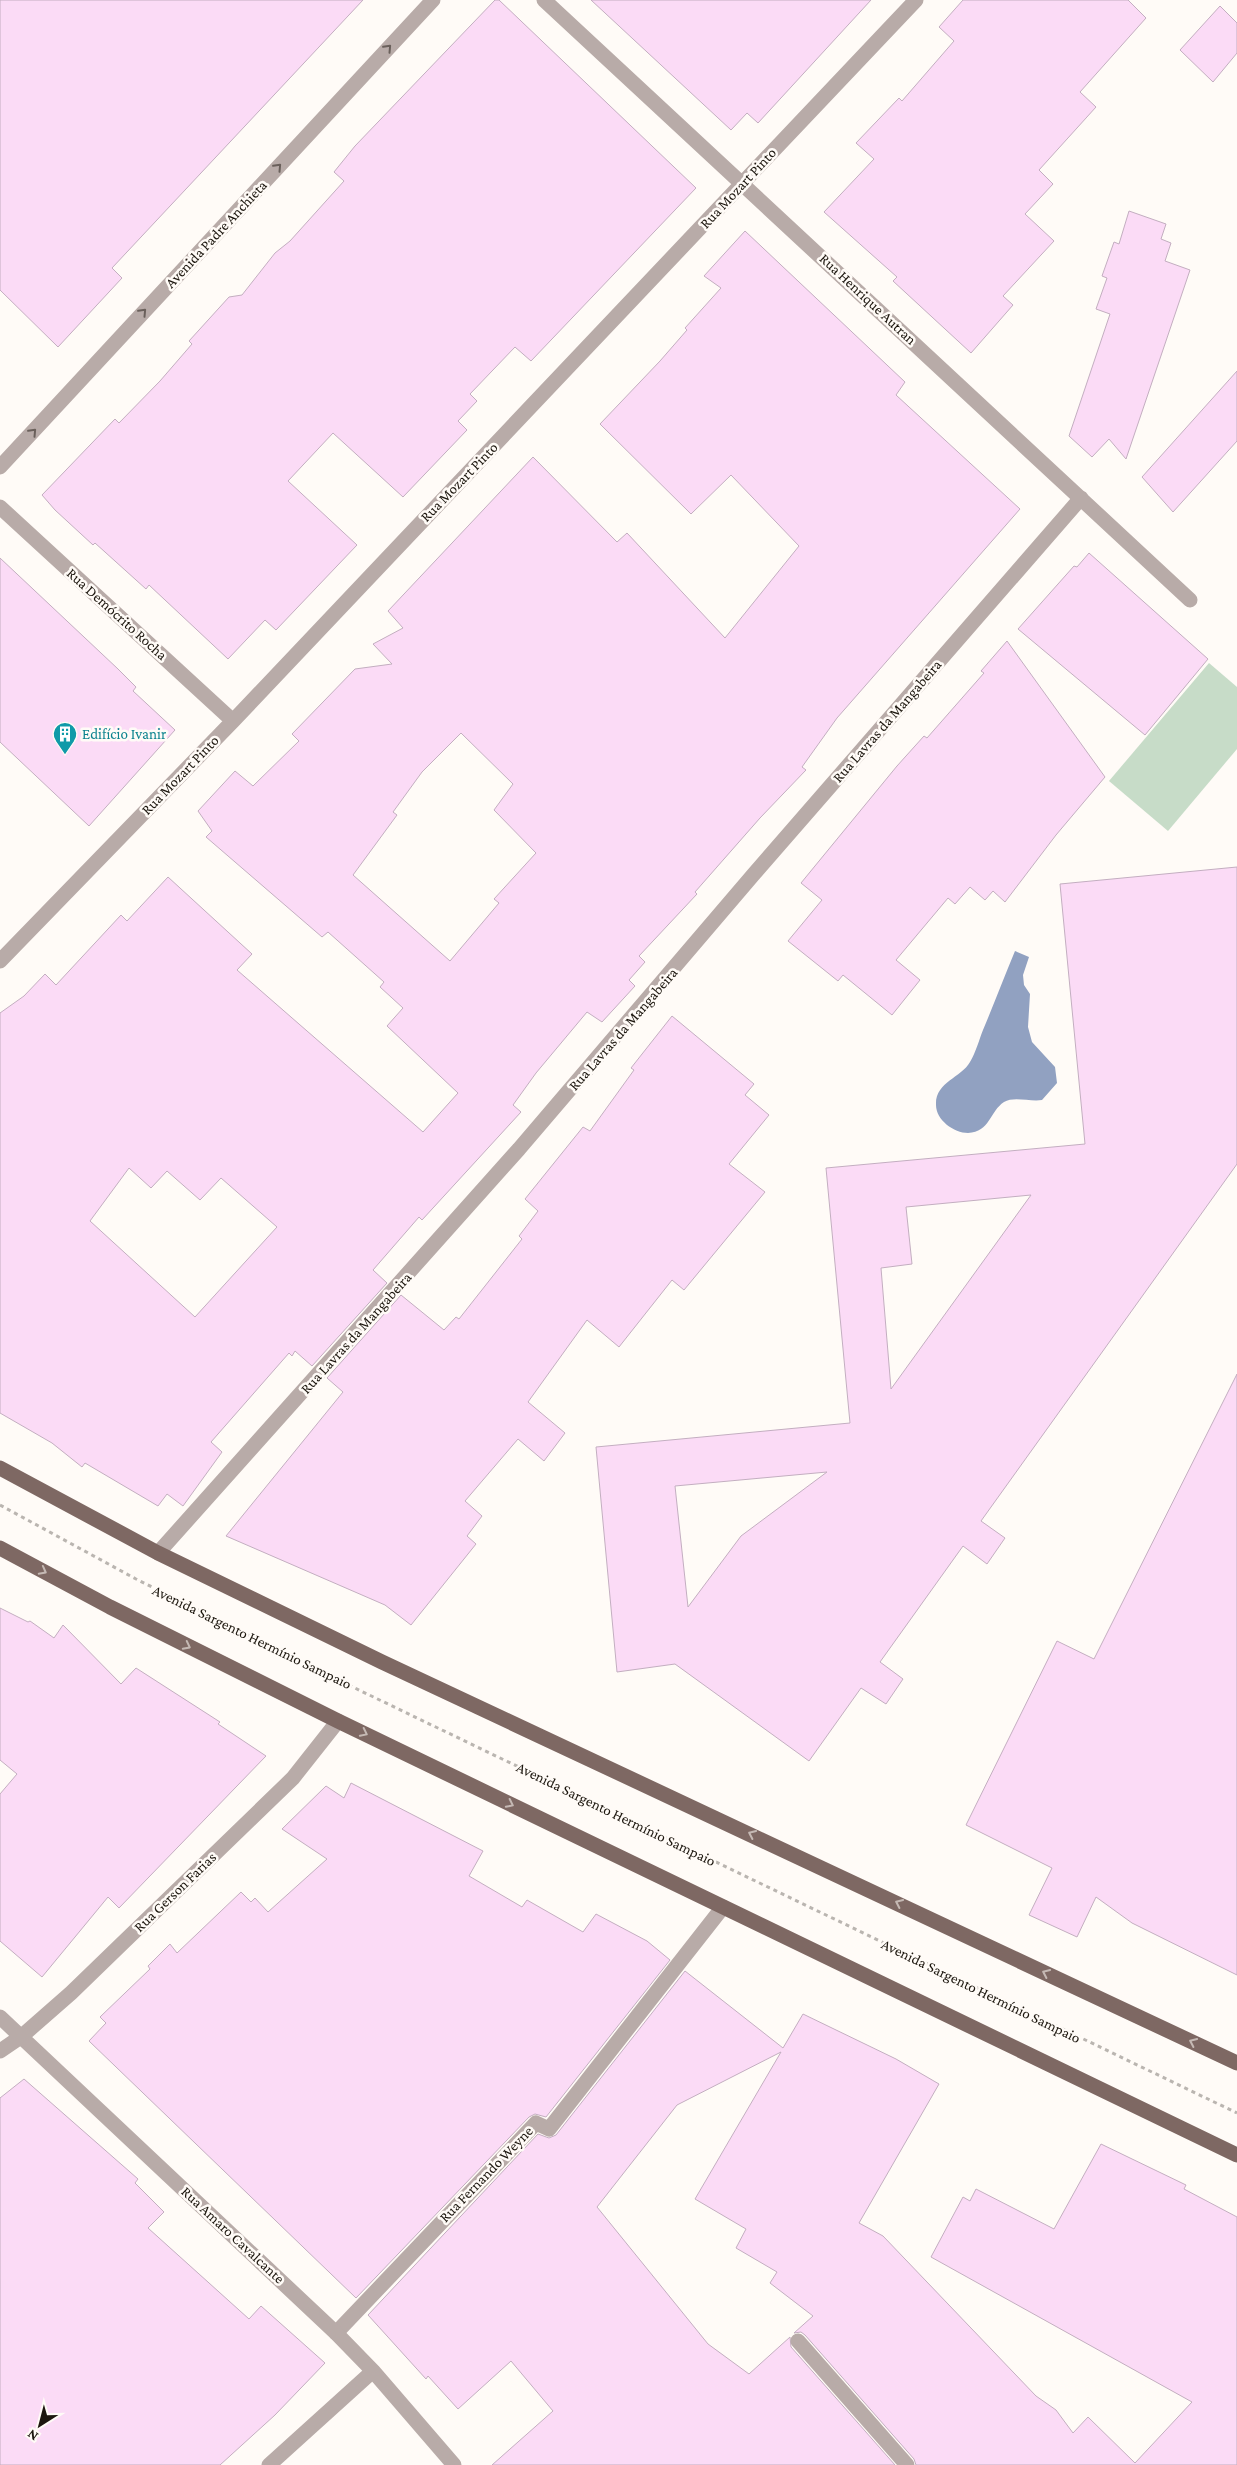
<svg xmlns="http://www.w3.org/2000/svg" width="1237" height="2465" viewBox="0 0 1237 2465" font-family="'Crimson Pro',serif">
  <rect width="100%" height="100%" fill="#fffbf7"/>
  <path fill="#c7dcc8" d="M1209,663l28,24v62l-69,82 -59,-50z"/>
  <path fill="#91a1c1" d="M1015,951l14,6 -6,18 1,10 6,9 -2,33 4,15 23,25 2,16 -15,17c-12,2 -28,-4 -38,2 -14,9 -14,30 -36,31 -14,0 -32,-13 -32,-28 -1,-23 25,-27 34,-43 6,-10 9,-22 13,-32 11,-26 21,-53 32,-79z"/>
  <path fill="#fbdbf6" stroke="#c3aec0" fill-rule="evenodd" d="M0,0h363l-251,268 10,10 -64,69 -58,-57z
    M495,0h4l197,188 -165,173 -16,-14 -45,47 7,7 -19,20 9,9 -64,67 -70,-64 -45,48 69,64 -81,85 -11,-10 -37,39 -79,-74 -3,4 -51,-46 -2,2 -38,-35 -13,-15 73,-76 4,4 41,-42 32,-37 -3,-3 40,-44 13,-2 33,-42 15,-12 54,-60 -10,-9 21,-26z
    M591,0h280l-113,123 -11,-10 -16,17z
    M963,0h165l18,18 -66,74 16,15 -57,63 14,14 -28,30 29,27 -51,55 10,9 -42,48 -78,-72 4,-4 -73,-65 50,-53 -18,-16 43,-45 3,3 52,-60 -15,-14z
    M1220,6l17,17v30l-24,29 -33,-32z
    M1129,211l37,13 -5,15 10,4 -6,18 25,9 -64,189 -17,-20 -17,18 -23,-21 41,-122 -14,-5 11,-31 -5,-2 12,-34 5,2z
    M745,231l160,151 -9,13 124,114 -183,209 -35,49 4,3 -46,48 -65,74 2,2 -58,62 6,6 -16,18 6,6 -33,36 -15,-10 -51,61 -23,32 8,7 -99,108 -3,-3 -46,53 14,13 -75,83 -17,-15 -3,5 -3,-3 -78,89 11,10 -39,54 -16,-12 -9,12 -73,-43 -3,4 -30,-24 -52,-30v-400l24,-17 21,-22 11,11 65,-70 6,6 41,-44 84,77 -15,16 186,162 35,-39 -71,-67 16,-18 -23,-21 4,-5 -56,-50 -6,5 -116,-100 6,-6 -14,-20 37,-40 18,15 46,-45 -7,-7 63,-65 37,-5 -19,-20 30,-16 -15,-17 145,-154 84,85 10,-9 98,105 74,-92 -68,-71 -40,39 -91,-90 60,-63 27,-31 -2,-2 36,-40 -17,-12zM461,733l52,51 -19,26 42,43 -42,46 5,4 -49,58 -97,-86 44,-60 -4,-3 29,-40zM129,1168l22,20 16,-17 33,29 21,-22 56,49 -82,90 -105,-96z
    M1237,371v70l-64,71 -31,-35z
    M1089,553l119,106 -63,76 -127,-106 56,-63 3,1z
    M0,558l118,111 18,18 -3,4 42,39 -86,96 -89,-84z
    M1007,641l98,136 -49,58 -51,67 -12,-11 -8,9 -15,-13 -15,17 -7,-6 -52,62 24,20 -28,35 -49,-40 -5,6 -50,-40 34,-41 -21,-17 96,-117 27,-30 3,2 57,-65 -3,-2z
    M1237,867v297l-256,357 24,17 -18,26 -24,-18 -83,116 23,17 -17,25 -25,-16 -52,73 -134,-97 -58,8 -21,-225 254,-24 -24,-255 259,-24 -25,-260zM1031,1195l-44,61 -96,133 -10,-121 31,-4 -6,-57zM827,1472l-86,64 -53,71 -13,-121z
    M672,1016l82,68 -9,11 24,20 -40,49 36,28 -81,98 -12,-10 -53,67 -32,-27 -59,82 37,31 -21,28 -26,-22 -53,62 17,15 -15,20 9,8 -65,81 -26,-20 -159,-69 117,-144 -16,-14 74,-83 43,35 12,-13 3,2 63,-80 -3,-3 19,-25 -13,-12 58,-72 7,4 44,-61 -3,-2z
    M1237,1374v601l-105,-52 -36,-26 -19,40 -48,-22 23,-47 -86,-43 91,-184 37,18z
    M0,1608l28,14 2,-1 24,17 9,-13 58,59 15,-16 84,54 -2,2 48,32 -147,152 -11,-11 -66,80 -42,-36v-147l17,-20 -17,-14z
    M351,1783l132,68 -14,25 53,31 5,-7 56,32 13,-18 51,27 23,19 -124,157 -11,-3 -6,3 -173,181 -267,-257 17,-18 -6,-6 50,-48 -2,-3 22,-22 7,9 64,-61 10,10 4,-4 13,14 59,-53 -45,-30 44,-43 18,12z
    M685,1971l98,77 20,-34 93,45 43,25 -80,139 24,13 153,160 20,14 17,23 15,-16 47,46 57,-61 -261,-145 32,-60 7,4 6,-12 78,40 47,-85 85,41 -2,4 53,28v248h-321l-2,-6 -109,-124 -4,-3 -7,1 19,-17 -43,-33 7,-11 -41,-24 10,-19 -51,-30 86,-147 -104,53 -80,102 111,137 41,30 41,-37 1,10 104,118h-403l61,-54 -42,-50 -53,48 -30,-33 -2,3 -58,-64 170,-181 11,4 7,-3z
    M24,2079l114,100 -3,4 29,29 -16,16 101,91 12,-13 64,57 -50,52 -55,50h-220v-367z"/>
  <g fill="none" stroke-linecap="round" stroke-linejoin="round">
    <path stroke="#bab5b0" stroke-width="3" stroke-dasharray="4 4" stroke-linecap="butt" d="M0,1505l136,74 225,112 876,422"/>
    <path stroke="#b8aba8" stroke-width="15" d="M336,2333l200,-210 13,6 174,-222"/>
    <path stroke="#b8aba8" stroke-width="15" d="M544,0l646,600
      M0,507l233,214
      M0,961l233,-240 683,-721
      M158,1553l361,-404 234,-274 328,-377
      M0,2017l336,316 37,38 81,94
      M0,2051l22,-15 49,-43 222,-215 45,-57
      M798,2341l109,124
      M269,2465l104,-94"/>
    <path stroke="#b8aba8" stroke-width="15" d="M0,467l433,-467"/>
    <path stroke="#7e6863" stroke-width="15" d="M0,1468l158,85 224,109 855,401
      M0,1548l110,59 228,114 899,434"/>
  </g>
  <defs><path id="oneway-chevron" d="M-2-3.5L2.5 0L-2 3.5" fill="none" stroke-width="1.6" stroke-linecap="round" stroke-linejoin="round" transform="scale(1.25)"/></defs>
  <g stroke="#6a605b">
    <use href="#oneway-chevron" transform="translate(388 48) rotate(-47)"/>
    <use href="#oneway-chevron" transform="translate(278 167) rotate(-47)"/>
    <use href="#oneway-chevron" transform="translate(143 312) rotate(-47)"/>
    <use href="#oneway-chevron" transform="translate(33 432) rotate(-47)"/>
  </g>
  <g stroke="#c5b9b4">
    <use href="#oneway-chevron" transform="translate(43 1571) rotate(28)"/>
    <use href="#oneway-chevron" transform="translate(187 1646) rotate(27)"/>
    <use href="#oneway-chevron" transform="translate(364 1733) rotate(26)"/>
    <use href="#oneway-chevron" transform="translate(510 1804) rotate(26)"/>
    <use href="#oneway-chevron" transform="translate(752 1834) rotate(-155)"/>
    <use href="#oneway-chevron" transform="translate(899 1903) rotate(-155)"/>
    <use href="#oneway-chevron" transform="translate(1046 1973) rotate(-155)"/>
    <use href="#oneway-chevron" transform="translate(1193 2042) rotate(-155)"/>
  </g>
  <defs>
    <g id="building-pin" transform="scale(1.25)"><path d="M0 17L-7.5 6A9.5 9.5 0 1 1 7.5 6Z" fill="#0f9aa8" stroke="#fffbf7"/><path d="M-4-6H4V6H1V3H-1V6H-4ZM-2.5-4.3h1.7v1.8h-1.7ZM.8-4.3h1.7v1.8H.8ZM-2.5-1h1.7V.8h-1.7ZM.8-1h1.7V.8H.8Z" fill="#fff"/></g>
  </defs>
  <g fill-rule="evenodd">
    <use href="#building-pin" x="65" y="734"/>
  </g>
  <g text-anchor="middle" dominant-baseline="central" stroke-width="5" stroke-linejoin="round" paint-order="stroke">
    <g font-size="15" fill="#1c160e" stroke="#fffbf7">
      <text transform="translate(738 188) rotate(-47)">Rua Mozart Pinto</text>
      <text transform="translate(216 234) rotate(-47)">Avenida Padre Anchieta</text>
      <text transform="translate(868 299) rotate(43)">Rua Henrique Autran</text>
      <text transform="translate(459 482) rotate(-46)">Rua Mozart Pinto</text>
      <text transform="translate(117 614) rotate(42)">Rua Demócrito Rocha</text>
      <text transform="translate(887 721) rotate(-49)">Rua Lavras da Mangabeira</text>
      <text transform="translate(180 775) rotate(-46)">Rua Mozart Pinto</text>
      <text transform="translate(623 1029) rotate(-49)">Rua Lavras da Mangabeira</text>
      <text transform="translate(356 1333) rotate(-48)">Rua Lavras da Mangabeira</text>
      <text transform="translate(252 1637) rotate(26)">Avenida Sargento Hermínio Sampaio</text>
      <text transform="translate(616 1814) rotate(26)">Avenida Sargento Hermínio Sampaio</text>
      <text transform="translate(175 1892) rotate(-44)">Rua Gerson Farias</text>
      <text transform="translate(981 1991) rotate(26)">Avenida Sargento Hermínio Sampaio</text>
      <text transform="translate(486 2174) rotate(-46)">Rua Fernando Weyne</text>
      <text transform="translate(233 2235) rotate(43)">Rua Amaro Cavalcante</text>
    </g>
    <g font-size="15" fill="#0d838f" stroke="#fffbf7" text-anchor="start">
      <text x="82" y="734">Edifício Ivanir</text>
    </g>
  </g>
  <g transform="translate(40 2425) rotate(216)" stroke="#fffbf7" stroke-width="4" paint-order="stroke">
  <path d="M0-4L9 19L0 12L-9 19Z" fill="#1c160e"/>
  <text y="-8" font-size="14" font-weight="bold" text-anchor="middle" fill="#1c160e">N</text>
  </g>
</svg>
